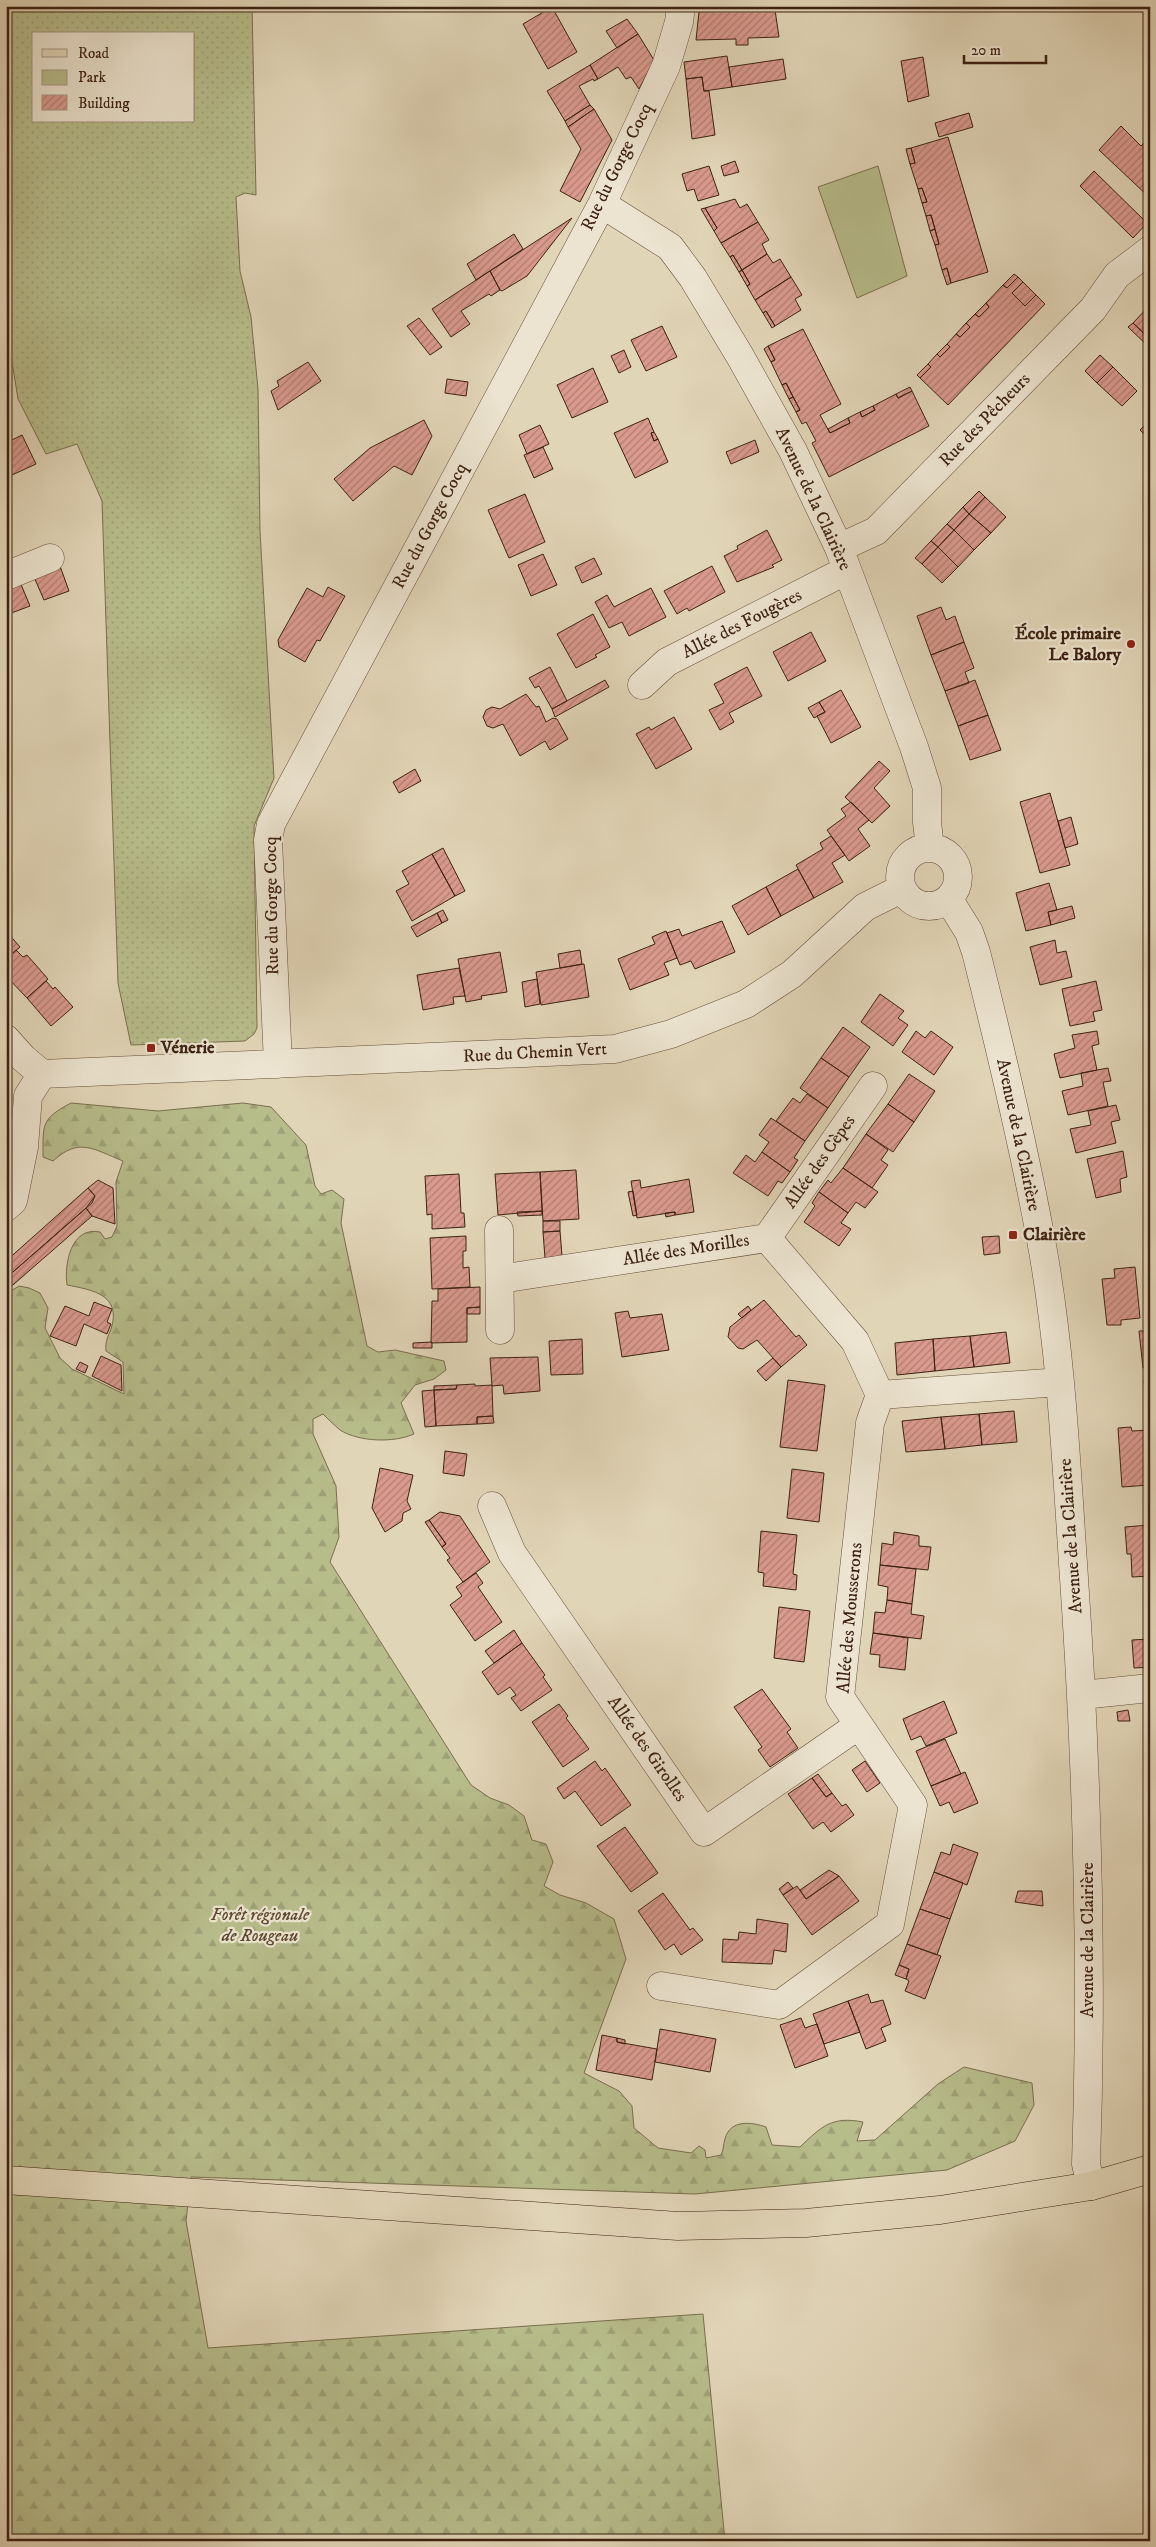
<svg xmlns="http://www.w3.org/2000/svg" width="1156" height="2547" viewBox="0 0 1156 2547" font-family="'IM FELL DW Pica',serif">
  <defs>
    <pattern id="grass-dots" width="8" height="8" patternUnits="userSpaceOnUse" patternTransform="scale(1.25)"><rect width="8" height="8" fill="#b7bc8b"/><path d="M2 2h.1M6 6h.1" fill="none" stroke="#9ea177" stroke-width="1.8" stroke-linecap="round"/></pattern>
    <pattern id="forest-firs" width="22" height="20" patternUnits="userSpaceOnUse" patternTransform="scale(1.25)"><rect width="22" height="20" fill="#b7bc8b"/><path d="M5 1l3.5 6h-7zM16 11l3.5 6h-7z" fill="#9ea177"/></pattern>
    <pattern id="building-hatch" width="6" height="6" patternUnits="userSpaceOnUse" patternTransform="scale(1.25)"><rect width="6" height="6" fill="#da9a8e"/><path d="M-1 1l2-2M0 6l6-6M5 7l2-2" fill="none" stroke="#b27d73"/></pattern>
  </defs>
  <rect width="100%" height="100%" fill="#e1d5b7"/>
  <filter id="stains"><feTurbulence type="fractalNoise" baseFrequency=".004" numOctaves="4"/><feColorMatrix values="0 0 0 0 .2 0 0 0 0 .09 0 0 0 0 .02 0 0 0 .5 -.17"/></filter>
  <radialGradient id="worn" r=".72"><stop offset=".6" stop-color="#630" stop-opacity="0"/><stop offset="1" stop-color="#630" stop-opacity=".3"/></radialGradient>
  <path fill="url(#grass-dots)" stroke="#7a6e4e" fill-rule="evenodd" d="M6,6h246l4,189 -11,-2 -9,4 4,74 11,46 7,72 2,142 14,247 -20,48 3,202 -3,6 -9,7 -114,4 -13,-62 -16,-482 -25,-57 -31,10 -28,-55 -6,-37h-6zM34,34h160v87h-160z"/>
  <path fill="url(#forest-firs)" stroke="#7a6e4e" d="M71,1103l87,8 85,-8 28,4 35,38 9,41 6,8 11,-4 12,9 -3,24 26,123 11,6 17,-2 49,11 2,9 -12,9 -19,6 -14,18 13,31c-20,9 -55,8 -74,-4 -6,-5 -12,-11 -17,-16l-10,5v15l23,52 3,51 -9,25 141,223 19,13 19,7 15,11 8,24 14,4 7,18 -9,24 16,9 26,8 28,16 12,40 -42,114 35,18 13,15 2,22 24,20 33,5 8,-7 6,4 1,8 15,-3c3,-6 2,-10 4,-16 5,-20 27,-17 41,-12l6,18 28,2c22,-21 32,-31 63,-25l-6,19 18,-1 63,-56 26,-17 68,16 2,22 -19,36 -68,29 -252,24 -504,-17 -5,44 22,127 495,-34 22,227h-719v-1247l13,-8 10,2 11,5 8,15 -3,20 15,30 12,11 52,25 -1,-32 -17,-11c-1,-10 2,-14 5,-22 11,-34 -18,-39 -44,-44 -3,-21 4,-59 33,-53l5,7 7,-2 5,-11 -1,-44 7,-21c-30,-12 -44,-24 -70,0l-10,-4c0,-33 -2,-38 28,-54z"/>
  <path fill="#b7bc8b" stroke="#7a6e4e" d="M878,166l29,110 -50,22 -39,-111z"/>
  <path fill="url(#building-hatch)" stroke="#3d2112" d="M552,7l25,45 -29,17 -25,-45z
    M775,10l4,27 -31,1v7h-12v-6l-40,1 3,-28z
    M627,19l11,15 -21,14 -11,-17z
    M638,34l16,26 -15,29 -8,-12 -5,2 -8,-12 -20,12 -8,-14z
    M727,56l5,31 -28,4 -2,-14 -16,2 -2,-17z
    M923,57l6,39 -21,6 -7,-41z
    M783,59l3,20 -54,8 -3,-20z
    M590,65l8,14 -4,2 -1,-2 -14,7 11,19 -25,16 -18,-30z
    M702,77l2,14h5l6,44 -23,4 -6,-60z
    M590,105l4,4 -26,18 -3,-6z
    M594,109l18,31 -32,62 -20,-11 21,-42 -13,-22z
    M969,113l4,14 -34,10 -4,-14z
    M1121,126l20,20 9,-9v61l-51,-48z
    M948,137l40,135 -37,11 -4,-15 -5,2 -7,-25 4,-1 -8,-29 -5,1 -4,-13 5,-1 -5,-14 -4,1 -8,-25 5,-1 -4,-15z
    M911,148l4,15 -5,1 -4,-15z
    M735,161l4,11 -15,4 -3,-10z
    M709,166l10,29 -21,6 -4,-12 -7,2 -5,-17z
    M1094,171l53,52 -14,15 -53,-52z
    M922,188l5,14 -5,1 -4,-14z
    M735,199l5,9 7,-4 11,18 -37,21 -7,-12 3,-3 -12,-20z
    M705,208l12,20 -3,3 -13,-22z
    M931,215l4,14 -5,2 -4,-15z
    M572,218l-45,58 -25,15 -2,-1 -10,-19z
    M758,222l11,18 -7,4 5,10 -25,16 -9,-15 -3,2 -9,-14z
    M935,229l4,15 -4,1 -5,-14z
    M514,234l9,15 -47,31 -9,-16z
    M767,254l6,9 7,-4 11,18 -36,23 -8,-14 3,-2 -8,-14z
    M733,255l9,15 -3,2 -9,-15z
    M947,268l4,15 -4,2 -5,-15z
    M742,270l8,14 -3,2 -8,-14z
    M490,271l10,19 -9,6 -2,-2 -28,17 9,13 -19,13 -19,-28z
    M1014,274l4,3 -11,11 -4,-3z
    M791,277l11,18 -7,4 6,11 -26,16 -9,-15 -3,2 -8,-13z
    M1018,277l5,5 -11,11 13,13 11,-11 9,9 -97,101 -28,-27 11,-11 -3,-3 9,-10 3,3 10,-10 -3,-3 9,-10 4,3 10,-10 -4,-4 9,-9 4,3 10,-10 -3,-4 17,-18 4,3z
    M1023,282l13,13 -11,11 -13,-13z
    M986,303l3,4 -10,10 -4,-3z
    M1150,305v34l-17,-16z
    M766,311l9,15 -3,2 -9,-15z
    M419,318l23,29 -12,8 -23,-29z
    M966,323l4,4 -10,10 -4,-3z
    M1133,323l17,16v9l-22,-21z
    M662,326l15,31 -31,14 -15,-31z
    M803,329l38,75 -21,11 10,18 20,-10 -2,-5 12,-6 2,5 13,-7 -2,-4 23,-12 2,4 14,-7 17,35 -100,51 -17,-34 4,-2 -10,-19 -4,2 -6,-12 4,-2 -14,-27 -4,2 -11,-23 4,-2 -7,-14z
    M947,344l3,3 -10,10 -3,-3z
    M768,346l7,14 -4,2 -7,-13z
    M624,350l7,17 -12,6 -8,-17z
    M1100,355l13,12 -16,16 -12,-12z
    M308,362l13,19 -43,29 -7,-19 8,-5 -2,-5z
    M928,364l3,3 -11,11 -3,-3z
    M1113,367l24,24 -15,15 -25,-23z
    M593,368l15,34 -36,16 -15,-33z
    M447,379l21,3 -2,14 -21,-3z
    M786,383l7,14 -4,2 -7,-14z
    M910,387l2,4 -14,7 -2,-4z
    M793,397l7,13 -4,2 -7,-13z
    M873,406l2,4 -13,7 -2,-5z
    M648,418l6,14 -3,1 3,8 4,-2 10,23 -33,16 -21,-45z
    M848,418l2,5 -20,10 -2,-4z
    M424,420l8,16 -20,39 -18,-9 -41,35 -19,-22 36,-31z
    M1150,420v20l-10,-10z
    M540,425l9,19 -22,10 -8,-19z
    M654,432l4,7 -4,2 -3,-8z
    M22,435l14,29 -24,11 -6,-13v-19z
    M755,440l4,12 -28,12 -5,-12z
    M543,447l10,22 -19,9 -10,-23z
    M6,462l6,13 -6,3z
    M979,491l6,6 -16,17 -6,-7z
    M525,494l20,48 -36,16 -21,-48z
    M985,497l21,20 -15,16 -22,-19z
    M963,507l6,7 -15,16 -7,-6z
    M969,514l22,19 -17,17 -20,-20z
    M947,524l7,6 -16,17 -7,-6z
    M767,530l15,30 -10,5 2,2 -37,15 -13,-26 14,-7 -1,-3z
    M954,530l20,20 -16,17 -20,-20z
    M931,541l7,6 -16,17 -7,-6z
    M938,547l20,20 -16,16 -20,-19z
    M543,554l14,31 -26,11 -13,-31z
    M594,558l8,16 -20,9 -7,-16z
    M60,566l9,25 -25,9 -10,-23z
    M712,566l13,26 -36,19 -2,-3 -10,6 -13,-23z
    M20,582l10,24 -24,9v-27z
    M328,587l17,9 -25,45 -3,-1 -12,22 -26,-15 -1,-7 29,-52 16,9z
    M651,588l15,29 -37,19 -7,-14 -13,6 -14,-26 12,-7 7,12z
    M941,607l5,13 9,-4 9,26 -33,13 -14,-39z
    M593,614l17,33 -15,8 2,2 -21,11 -19,-34z
    M811,632l15,29 -38,20 -15,-29z
    M964,642l10,26 -9,4 4,11 -24,8 -14,-36z
    M550,667l17,34 -15,8 -13,-23 -4,2 -6,-10z
    M747,667l15,29 -33,17 5,9 -14,8 -11,-20 15,-7 -10,-19z
    M605,680l4,7 -54,30 -3,-8z
    M975,680l13,35 -30,11 -13,-35z
    M841,690l20,37 -30,16 -14,-27 8,-4 -6,-10z
    M526,694l10,13 3,-1 7,16 7,-4 4,1 11,20 -18,11 -5,-9 -25,15 -17,-32 -10,4 -6,-2 -4,-9 3,-7 6,-3 8,2z
    M819,702l6,10 -11,6 -6,-10z
    M988,715l13,35 -31,10 -12,-34z
    M674,717l18,32 -36,20 -20,-35 13,-7 2,3z
    M879,761l11,10 -16,17 16,18 -18,17 -27,-26z
    M415,769l6,12 -22,12 -6,-11z
    M1050,793l20,72 -30,8 -20,-71z
    M851,802l18,18 -11,9 12,17 -21,15 -22,-31 19,-14 -5,-7z
    M1071,817l7,27 -13,4 -7,-27z
    M831,836l14,19 -13,8 11,19 -29,16 -18,-33 27,-16 -3,-6z
    M443,848l22,43 -10,5 -23,-42z
    M432,854l23,42 -43,25 -16,-30 13,-7 -7,-13z
    M798,869l16,29 -33,18 -15,-29z
    M1049,883l8,27 -9,2 3,13 -25,6 -10,-38z
    M766,887l15,29 -33,19 -16,-29z
    M1072,906l3,12 -24,7 -3,-13z
    M443,910l5,10 -6,3 -5,-10z
    M437,913l5,10 -25,14 -6,-10z
    M722,921l13,31 -40,17 -4,-8 -11,4 -13,-32 12,-4 3,7z
    M6,931l14,16 -14,12z
    M666,931l11,27 -13,5 5,12 -39,15 -12,-31 37,-15 -3,-7z
    M1055,940l2,13 9,-2 6,26 -32,8 -10,-38z
    M16,950l7,7 4,-2 21,24 -21,19 -21,-22v-17z
    M580,950l2,14 -22,4 -2,-14z
    M500,952l7,40 -26,4 1,3 -16,3 -8,-43z
    M584,964l5,33 -48,8 -5,-33z
    M459,968l6,28 -12,1 1,7 -31,6 -6,-35z
    M537,979l3,25 -15,3 -3,-25z
    M46,981l7,8 2,-2 18,20 -22,19 -24,-28z
    M1096,981l6,29 -9,2 2,9 -25,5 -8,-37z
    M880,994l24,17 -6,7 10,7 -15,21 -32,-24z
    M843,1027l27,20 -21,30 -28,-19z
    M916,1031l9,7 6,-7 22,16 -19,28 -32,-23z
    M1097,1031l2,13 -7,2 5,24 -37,8 -6,-24 21,-6 -3,-13z
    M821,1058l28,19 -21,31 -28,-20z
    M1108,1068l3,13 -8,1 5,24 -40,9 -6,-24 21,-5 -2,-13z
    M909,1074l26,17 -21,31 -26,-18z
    M807,1094l21,14 -23,33 -29,-20 17,-23 7,5z
    M888,1104l26,18 -21,30 -27,-18z
    M1116,1105l4,15 -9,2 5,21 -40,10 -6,-24 21,-4 -3,-14z
    M771,1118l34,23 -11,17 4,2 -8,12 -28,-20 7,-10 -10,-7z
    M866,1134l22,16 -7,10 7,5 -16,23 -29,-20z
    M1123,1151l4,26 -7,2 1,13 -25,6 -9,-39z
    M762,1152l28,20 -8,11 -4,-2 -10,15 -35,-23 13,-18 9,7z
    M843,1168l35,24 -13,16 -9,-6 -8,11 -29,-21 9,-12 3,3z
    M576,1170l3,49 -36,2 -3,-49z
    M540,1172l2,39 -44,4 -3,-41z
    M459,1174l2,39h3l1,14 -33,2v-15l-5,1 -2,-39z
    M689,1179l5,33 -19,3v-3l-38,6 -6,-37 9,-1 1,8z
    M98,1180l15,8 2,36 -23,-8 -6,-8 9,-12 -7,-8z
    M88,1188l7,8 -3,7 -86,75v-17z
    M633,1191l4,24 -4,1 -5,-24z
    M819,1192l29,21 -7,10 10,6 -12,17 -35,-24 11,-16 -3,-3z
    M86,1208l6,8 -86,75v-13z
    M542,1211v4l-24,1 -1,-4z
    M675,1212v3l-9,2 -1,-4z
    M543,1221h17v10l-17,1z
    M560,1231l2,25 -17,2 -2,-26z
    M466,1236v15h-3v17l6,-1 1,20 -38,2 -2,-51z
    M999,1236l1,17 -16,2 -2,-18z
    M1135,1267l5,51 -19,2v5h-14l-5,-46 13,-1 -1,-9z
    M480,1287v20l-13,1v34l-36,1 1,-42h6v-12z
    M764,1300l32,37 3,-2 8,10 -26,22 -24,-27 -14,9 -5,-1 -10,-11 2,-10z
    M94,1302l18,7 -5,13 4,2 -4,10 -23,-10 -8,22 -26,-10 15,-30 24,10z
    M748,1306l3,4 -9,8 -4,-4z
    M480,1307v7h-13v-6z
    M628,1311l2,7 32,-4 7,36 -47,7 -7,-44z
    M1139,1331h11v36l-7,1z
    M1006,1332l4,31 -36,4 -4,-31z
    M970,1336l4,31 -39,4 -2,-32z
    M582,1339l1,35 -32,1 -2,-34z
    M933,1339l2,32 -38,4 -2,-32z
    M432,1342v6h-19v-5z
    M101,1356l20,9 1,26 -30,-15z
    M538,1357l2,34 -36,3 -1,-9 -11,1 -2,-28z
    M773,1358l8,9 -15,14 -9,-10z
    M80,1362l8,4 -3,7 -9,-4z
    M788,1380l37,5 -8,66 -37,-4z
    M1144,1380h6v37l-3,1z
    M475,1384v2l17,-1 1,31 -16,1v7l-41,2 -2,-36 22,-1 1,-4z
    M457,1385l-1,4 -22,1v-4z
    M434,1390l2,36 -11,1 -3,-36z
    M1014,1411l3,31 -35,3 -3,-31z
    M979,1414l3,31 -37,4 -4,-32z
    M493,1416l1,7 -17,1v-7z
    M941,1417l4,32 -39,3 -4,-31z
    M1131,1427l1,4 18,-1v55l-28,2 -4,-59z
    M445,1451l22,3 -3,22 -21,-3z
    M380,1468l33,7 -6,26 4,8 -8,4 -1,8 -17,11 -13,-24z
    M792,1469l32,4 -5,49 -32,-4z
    M440,1512l20,4 30,46 -27,20 -16,-22 3,-2 -8,-11 4,-3 -17,-24z
    M429,1520l17,24 -4,3 -17,-25z
    M1150,1525v51l-18,1 -1,-23h-4l-2,-27z
    M761,1531l36,4 -4,39 4,1 -1,15 -33,-4 1,-13 -6,-1z
    M894,1532l25,4v10l12,1 -3,23 -48,-5 2,-22 11,2z
    M880,1565l36,4 -4,35 -25,-4 1,-13 -10,-2z
    M476,1573l7,10 -5,4 24,35 -27,19 -25,-36 12,-9 -6,-9z
    M887,1600l25,4 -1,10 13,2 -3,23 -48,-6 2,-21 10,1z
    M779,1607l31,4 -6,51 -30,-4z
    M514,1630l8,13 -28,20 -9,-12z
    M873,1633l35,5 -3,32 -26,-3 1,-12 -10,-1z
    M1150,1639v28l-16,1 -2,-28z
    M522,1643l23,32 -2,2 9,13 -31,21 -10,-13 5,-3 -6,-8 -12,8 -16,-23z
    M762,1689l29,40 -4,3 11,16 -28,19 -12,-17 4,-3 -28,-40z
    M944,1701l13,32 -31,13 -5,-10 -10,4 -8,-21z
    M559,1704l9,12 -2,2 23,31 -26,18 -31,-45z
    M1128,1710l2,11h-12l-1,-9z
    M945,1739l16,35 -30,12 -15,-35z
    M595,1761l7,10 3,-3 26,37 -30,21 -26,-35 -11,8 -7,-11z
    M865,1761l15,22 -13,9 -15,-22z
    M965,1772l13,31 -24,10 -5,-11 -9,4 -9,-20z
    M818,1774l14,19 -6,4 -14,-19z
    M812,1778l14,19 6,-4 10,13 4,-2 8,11 -23,17 -8,-10 -10,7 -25,-35z
    M625,1827l33,46 -27,19 -34,-46z
    M953,1844l25,9 -11,32 -33,-13 7,-20 9,3z
    M829,1870l10,6 -33,23 -6,-9z
    M934,1872l29,11 -13,36 -30,-10z
    M839,1876l20,25 -47,34 -29,-40 14,-9 9,13z
    M788,1882l5,6 -10,7 -4,-6z
    M1018,1891h24l1,15 -28,-4z
    M663,1893l27,37 3,-2 10,12 -22,15 -7,-11 -9,6 -27,-39z
    M920,1909l30,10 -13,36 -30,-11z
    M757,1919l31,5 -2,28 -12,-2 -2,14 -50,-2 1,-23 15,1 1,-8 17,2z
    M907,1944l34,12 -16,43 -20,-8 4,-10 -3,-2 3,-10 -10,-4z
    M899,1965l10,4 -3,10 -11,-4z
    M868,1994l3,9 12,-3 8,24 -10,4 5,13 -20,8 -18,-48z
    M848,2001l12,31 -36,12 -11,-30z
    M801,2018l4,10 12,-4 11,32 -33,12 -15,-43z
    M660,2029l56,10 -6,33 -55,-10z
    M602,2035l15,3v4l40,7 -5,31 -56,-10z
    M617,2038l8,2v4l-8,-2z"/>
  <g fill="none" stroke-linecap="round" stroke-linejoin="round">
    <g stroke="#664e3b" stroke-width="29">
      <path id="minor" d="M602,204l68,43 23,31 47,78 53,95 46,97 75,199 13,41v34l3,26
        M839,548l37,-17 217,-222 24,-34 33,-25
        M6,576l44,-18
        M642,685l25,-23 180,-92
        M900 877a29 29 0 1 1 58 0a29 29 0 1 1-58 0Z
        M949,900l20,32 7,20c25,99 49,199 67,299 18,103 23,208 30,312 14,200 20,400 13,601l5,22
        M6,1039l17,19 19,16 573,-25 56,-15 75,-30 46,-30 73,-67 36,-18
        M278,1064l-10,-224 3,-16 331,-620 64,-138 13,-44 2,-16
        M6,1207l7,-6 11,-54 4,-51 14,-22
        M499,1230l1,100
        M767,1238l106,-152
        M500,1279l267,-41 88,103 25,54 180,-13
        M492,1506l20,47 192,279 155,-107
        M1082,1695l68,-7
        M661,1986l118,19 111,-81 23,-119 -73,-108 30,-274 10,-28"/>
    </g>
    <g stroke="#3d2112" stroke-width="29">
      <path id="primary" d="M6,2180l672,46 128,-3 134,-13 151,-24 59,-17"/>
    </g>
    <use href="#minor" stroke="#ece4d0" stroke-width="28"/>
    <use href="#primary" stroke="#e1d5b7" stroke-width="28"/>
  </g>
  <g fill="#8f2418" stroke="#ece4d0" stroke-width="2">
    <circle cx="1131" cy="644" r="5"/>
    <rect x="146" y="1043" width="10" height="10" rx="2.5"/>
    <rect x="1008" y="1230" width="10" height="10" rx="2.5"/>
  </g>
  <g text-anchor="middle" dominant-baseline="central" stroke-width="4.5" stroke-linejoin="round" paint-order="stroke">
    <g font-size="18" fill="#3d2112" stroke="#ece4d0">
      <text transform="translate(617 167) rotate(-64)">Rue du Gorge Cocq</text>
      <text transform="translate(985 420) rotate(-46)">Rue des Pêcheurs</text>
      <text transform="translate(813 499) rotate(65)">Avenue de la Clairière</text>
      <text transform="translate(430 526) rotate(-62)">Rue du Gorge Cocq</text>
      <text transform="translate(742 624) rotate(-27)">Allée des Fougères</text>
      <text transform="translate(272 906) rotate(-91)">Rue du Gorge Cocq</text>
      <text transform="translate(535 1053) rotate(-3)">Rue du Chemin Vert</text>
      <text transform="translate(1018 1135) rotate(78)">Avenue de la Clairière</text>
      <text transform="translate(820 1162) rotate(-55)">Allée des Cèpes</text>
      <text transform="translate(686 1250) rotate(-9)">Allée des Morilles</text>
      <text transform="translate(1071 1536) rotate(-94)">Avenue de la Clairière</text>
      <text transform="translate(850 1618) rotate(-85)">Allée des Mousserons</text>
      <text transform="translate(647 1749) rotate(55)">Allée des Girolles</text>
      <text transform="translate(1088 1940) rotate(-90)">Avenue de la Clairière</text>
    </g>
    <g font-size="18" font-weight="bold" fill="#3d2112" stroke="#ece4d0" text-anchor="start">
      <text x="1121" y="634" text-anchor="end">École primaire<tspan x="1121" dy="21">Le Balory</tspan></text>
      <text x="161" y="1048">Vénerie</text>
      <text x="1023" y="1235">Clairière</text>
    </g>
    <g font-size="18" font-style="italic" fill="#5c4830" stroke="#ece4d0">
      <text x="260" y="1915">Forêt régionale<tspan x="260" dy="21">de Rougeau</tspan></text>
    </g>
  </g>
  <rect width="1156" height="2547" fill="none" stroke="#e1d5b7" stroke-width="25"/>
  <rect x="8" y="8" width="1141" height="2532" fill="none" stroke="#3d2112" stroke-width="2.5"/>
  <rect x="12" y="12" width="1131" height="2522" fill="none" stroke="#3d2112"/>
  <rect x="32" y="32" width="162" height="90" fill="#ece4d0" stroke="#a69684"/>
  <rect x="42" y="49" width="25" height="8" fill="#e1d5b7" stroke="#a69684"/>
  <text x="78" y="58" font-size="15" fill="#3d2112">Road</text>
  <rect x="42" y="70" width="25" height="15" fill="#b7bc8b" stroke="#a69684"/>
  <text x="78" y="82" font-size="15" fill="#3d2112">Park</text>
  <rect x="42" y="95" width="25" height="15" fill="url(#building-hatch)" stroke="#a69684"/>
  <text x="78" y="108" font-size="15" fill="#3d2112">Building</text>
  <path d="M964 55v8h82v-8" fill="none" stroke="#3d2112" stroke-width="2.5"/>
  <text x="971" y="55" font-size="15" fill="#3d2112" stroke="#ece4d0" stroke-width="4" paint-order="stroke">20 m</text>
  <rect width="100%" height="100%" filter="url(#stains)"/>
  <rect width="100%" height="100%" fill="url(#worn)"/>
</svg>
